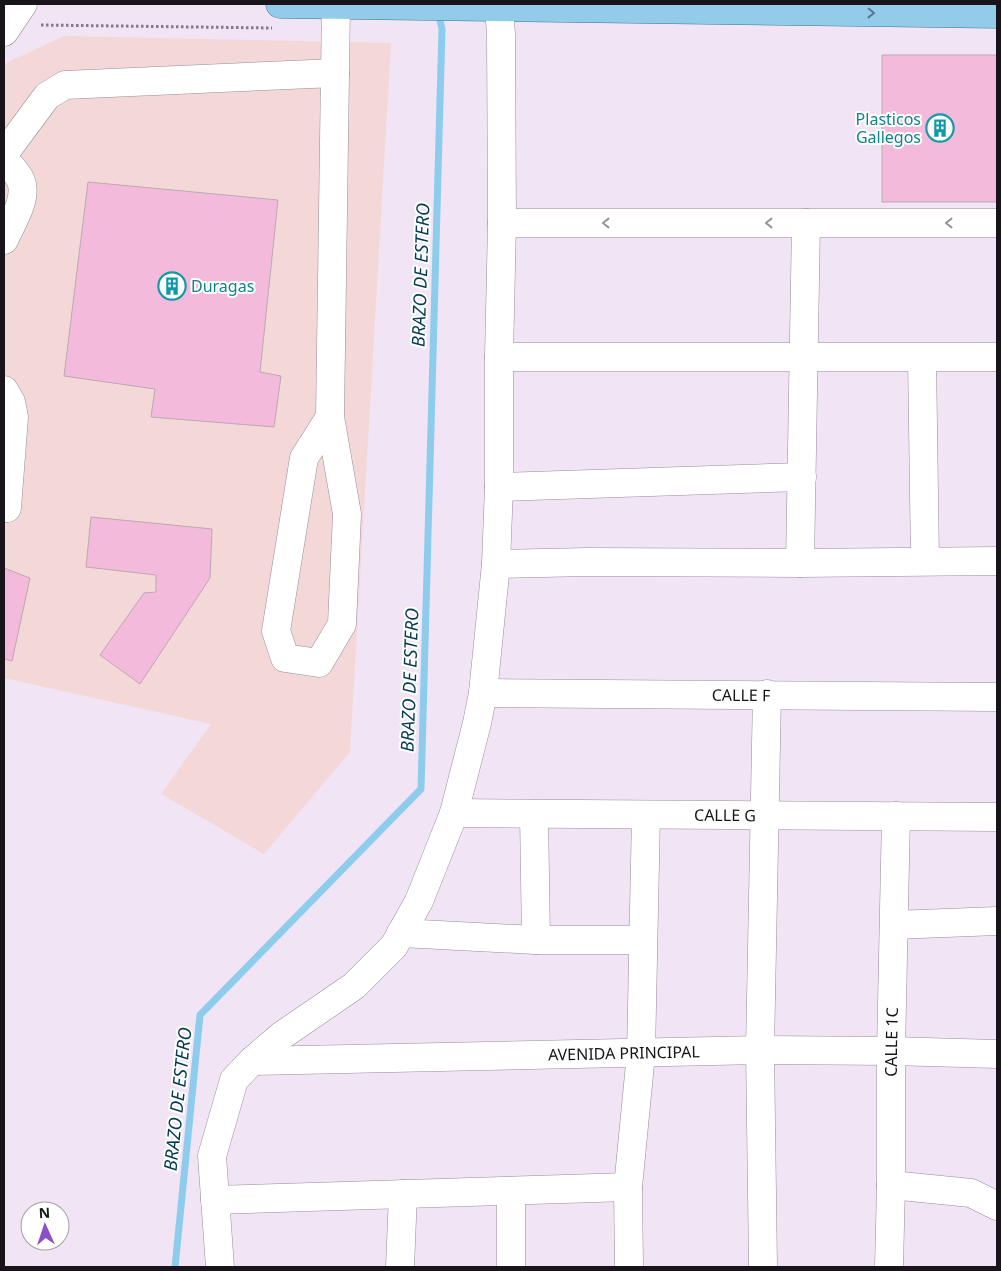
<svg xmlns="http://www.w3.org/2000/svg" width="1001" height="1271" viewBox="0 0 1001 1271" font-family="'Noto Sans',sans-serif">
  <rect width="100%" height="100%" fill="#f1e4f5"/>
  <path fill="#f3d8d7" d="M64,36l327,7 -41,709 -86,102 -103,-60 50,-70 -207,-46v-612l2,-3z"/>
  <g fill="none" stroke-linecap="round" stroke-linejoin="round">
    <path stroke="#8dcced" stroke-width="7" d="M175,1267l25,-252 221,-226 21,-760 -4,-17"/>
  </g>
  <path fill="#f4badb" stroke="#bba8b3" d="M882,55h115v147h-115z
    M88,182l190,18 -18,172 21,4 -7,51 -123,-10 4,-28 -91,-13z
    M91,517l121,12 -2,49 -70,106 -40,-29 44,-62 12,-1v-17l-70,-8z
    M4,568l26,10 -18,83 -8,-2z"/>
  <g fill="none" stroke-linecap="round" stroke-linejoin="round">
    <g stroke="#978c9b" stroke-width="29">
      <g id="minor">
        <path d="M4,32l19,-28"/>
        <path d="M4,154l43,-58 18,-11 270,-12"/>
        <path d="M4,159c5,6 14,14 17,22 7,18 -10,43 -17,59"/>
        <path d="M502,223h495"/>
        <path d="M499,357h498"/>
        <path d="M922,358l3,203"/>
        <path d="M4,390l7,12 3,15 -7,91"/>
        <path d="M330,417l-26,41 -28,173 9,27 34,5 23,-39 5,-110 -17,-97 6,-412"/>
        <path d="M499,487l303,-10"/>
        <path d="M800,563l6,-340"/>
        <path d="M496,564l92,-2 212,1 197,-2"/>
        <path id="s1" d="M483,693l514,4"/>
        <path id="s2" d="M454,813l543,4"/>
        <path d="M534,814l2,126"/>
        <path d="M894,925l103,-4"/>
        <path d="M401,933l135,7h107"/>
        <path id="s3" d="M252,1061l508,-11 131,1 106,3"/>
        <path d="M891,1185l80,8 26,13"/>
        <path d="M511,1191v76"/>
        <path d="M215,1200l413,-13"/>
        <path d="M220,1267l-8,-111 22,-76 18,-19 29,-25 73,-50 40,-40 25,-45 35,-88 23,-90 6,-30 13,-129 3,-77v-130l3,-134 -1,-189 -2,-27"/>
        <path d="M400,1267l3,-73"/>
        <path d="M629,1267l-1,-80 13,-133 5,-239"/>
        <path d="M763,1267l-3,-217 7,-356"/>
        <path id="s4" d="M889,1267l2,-82v-134l5,-235"/>
      </g>
    </g>
    <g stroke="#387696" stroke-width="29">
      <path id="major" d="M280,4l717,10"/>
    </g>
    <path stroke="#837b86" stroke-width="3" stroke-dasharray="2.5 2.5" stroke-linecap="butt" d="M41,25l231,3"/>
    <use href="#minor" stroke="#fff" stroke-width="28"/>
    <use href="#major" stroke="#92cce9" stroke-width="28"/>
  </g>
  <defs><path id="oneway-chevron" d="M-2-3.5L2.5 0L-2 3.5" fill="none" stroke-width="1.6" stroke-linecap="round" stroke-linejoin="round" transform="scale(1.25)"/></defs>
  <use stroke="#5b798b" href="#oneway-chevron" transform="translate(871 13) rotate(1)"/>
  <g stroke="#979598">
    <use href="#oneway-chevron" transform="translate(606 223) rotate(180)"/>
    <use href="#oneway-chevron" transform="translate(769 223) rotate(180)"/>
    <use href="#oneway-chevron" transform="translate(949 223) rotate(-180)"/>
  </g>
  <defs>
    <g id="building-ring" transform="scale(1.4375)"><circle r="9.5" fill="#fff" stroke="#0f9aa8" stroke-width="1.5"/><path d="M-4-6H4V6H1V3H-1V6H-4ZM-2.5-4.3h1.7v1.8h-1.7ZM.8-4.3h1.7v1.8H.8ZM-2.5-1h1.7V.8h-1.7ZM.8-1h1.7V.8H.8Z" fill="#0f9aa8"/></g>
  </defs>
  <g fill-rule="evenodd">
    <use href="#building-ring" x="940" y="128"/>
    <use href="#building-ring" x="172" y="286"/>
  </g>
  <g text-anchor="middle" dominant-baseline="central" stroke-width="4" stroke-linejoin="round" paint-order="stroke">
    <g font-size="16" fill="#0d838f" stroke="#fff" text-anchor="end">
      <text x="921" y="119">Plasticos<tspan x="921" dy="18">Gallegos</tspan></text>
      <text x="191" y="286" text-anchor="start">Duragas</text>
    </g>
    <g font-size="16" fill="#181419" stroke="#fff">
      <text stroke="none"><textPath href="#s1" startOffset="258">CALLE F</textPath></text>
      <text stroke="none"><textPath href="#s2" startOffset="271">CALLE G</textPath></text>
      <text stroke="none"><textPath href="#s4" startOffset="225">CALLE 1C</textPath></text>
      <text stroke="none"><textPath href="#s3" startOffset="372">AVENIDA PRINCIPAL</textPath></text>
    </g>
    <g font-size="18" font-style="italic" fill="#033b51" stroke="#fff">
      <text transform="translate(420 275) rotate(-88)">BRAZO DE ESTERO</text>
      <text transform="translate(409 680) rotate(-88)">BRAZO DE ESTERO</text>
      <text transform="translate(177 1099) rotate(-84)">BRAZO DE ESTERO</text>
    </g>
  </g>
  <rect width="1001" height="1271" fill="none" stroke="#181419" stroke-width="10"/>
  <g transform="translate(45 1226) rotate(357)"><circle r="24" fill="#ffffff" stroke="#a3a1a3"/>
  <path d="M0-4L9 19L0 12L-9 19Z" fill="#8c50c6"/>
  <text y="-8" font-size="14" font-weight="bold" text-anchor="middle" fill="#181419">N</text>
  </g>
</svg>
